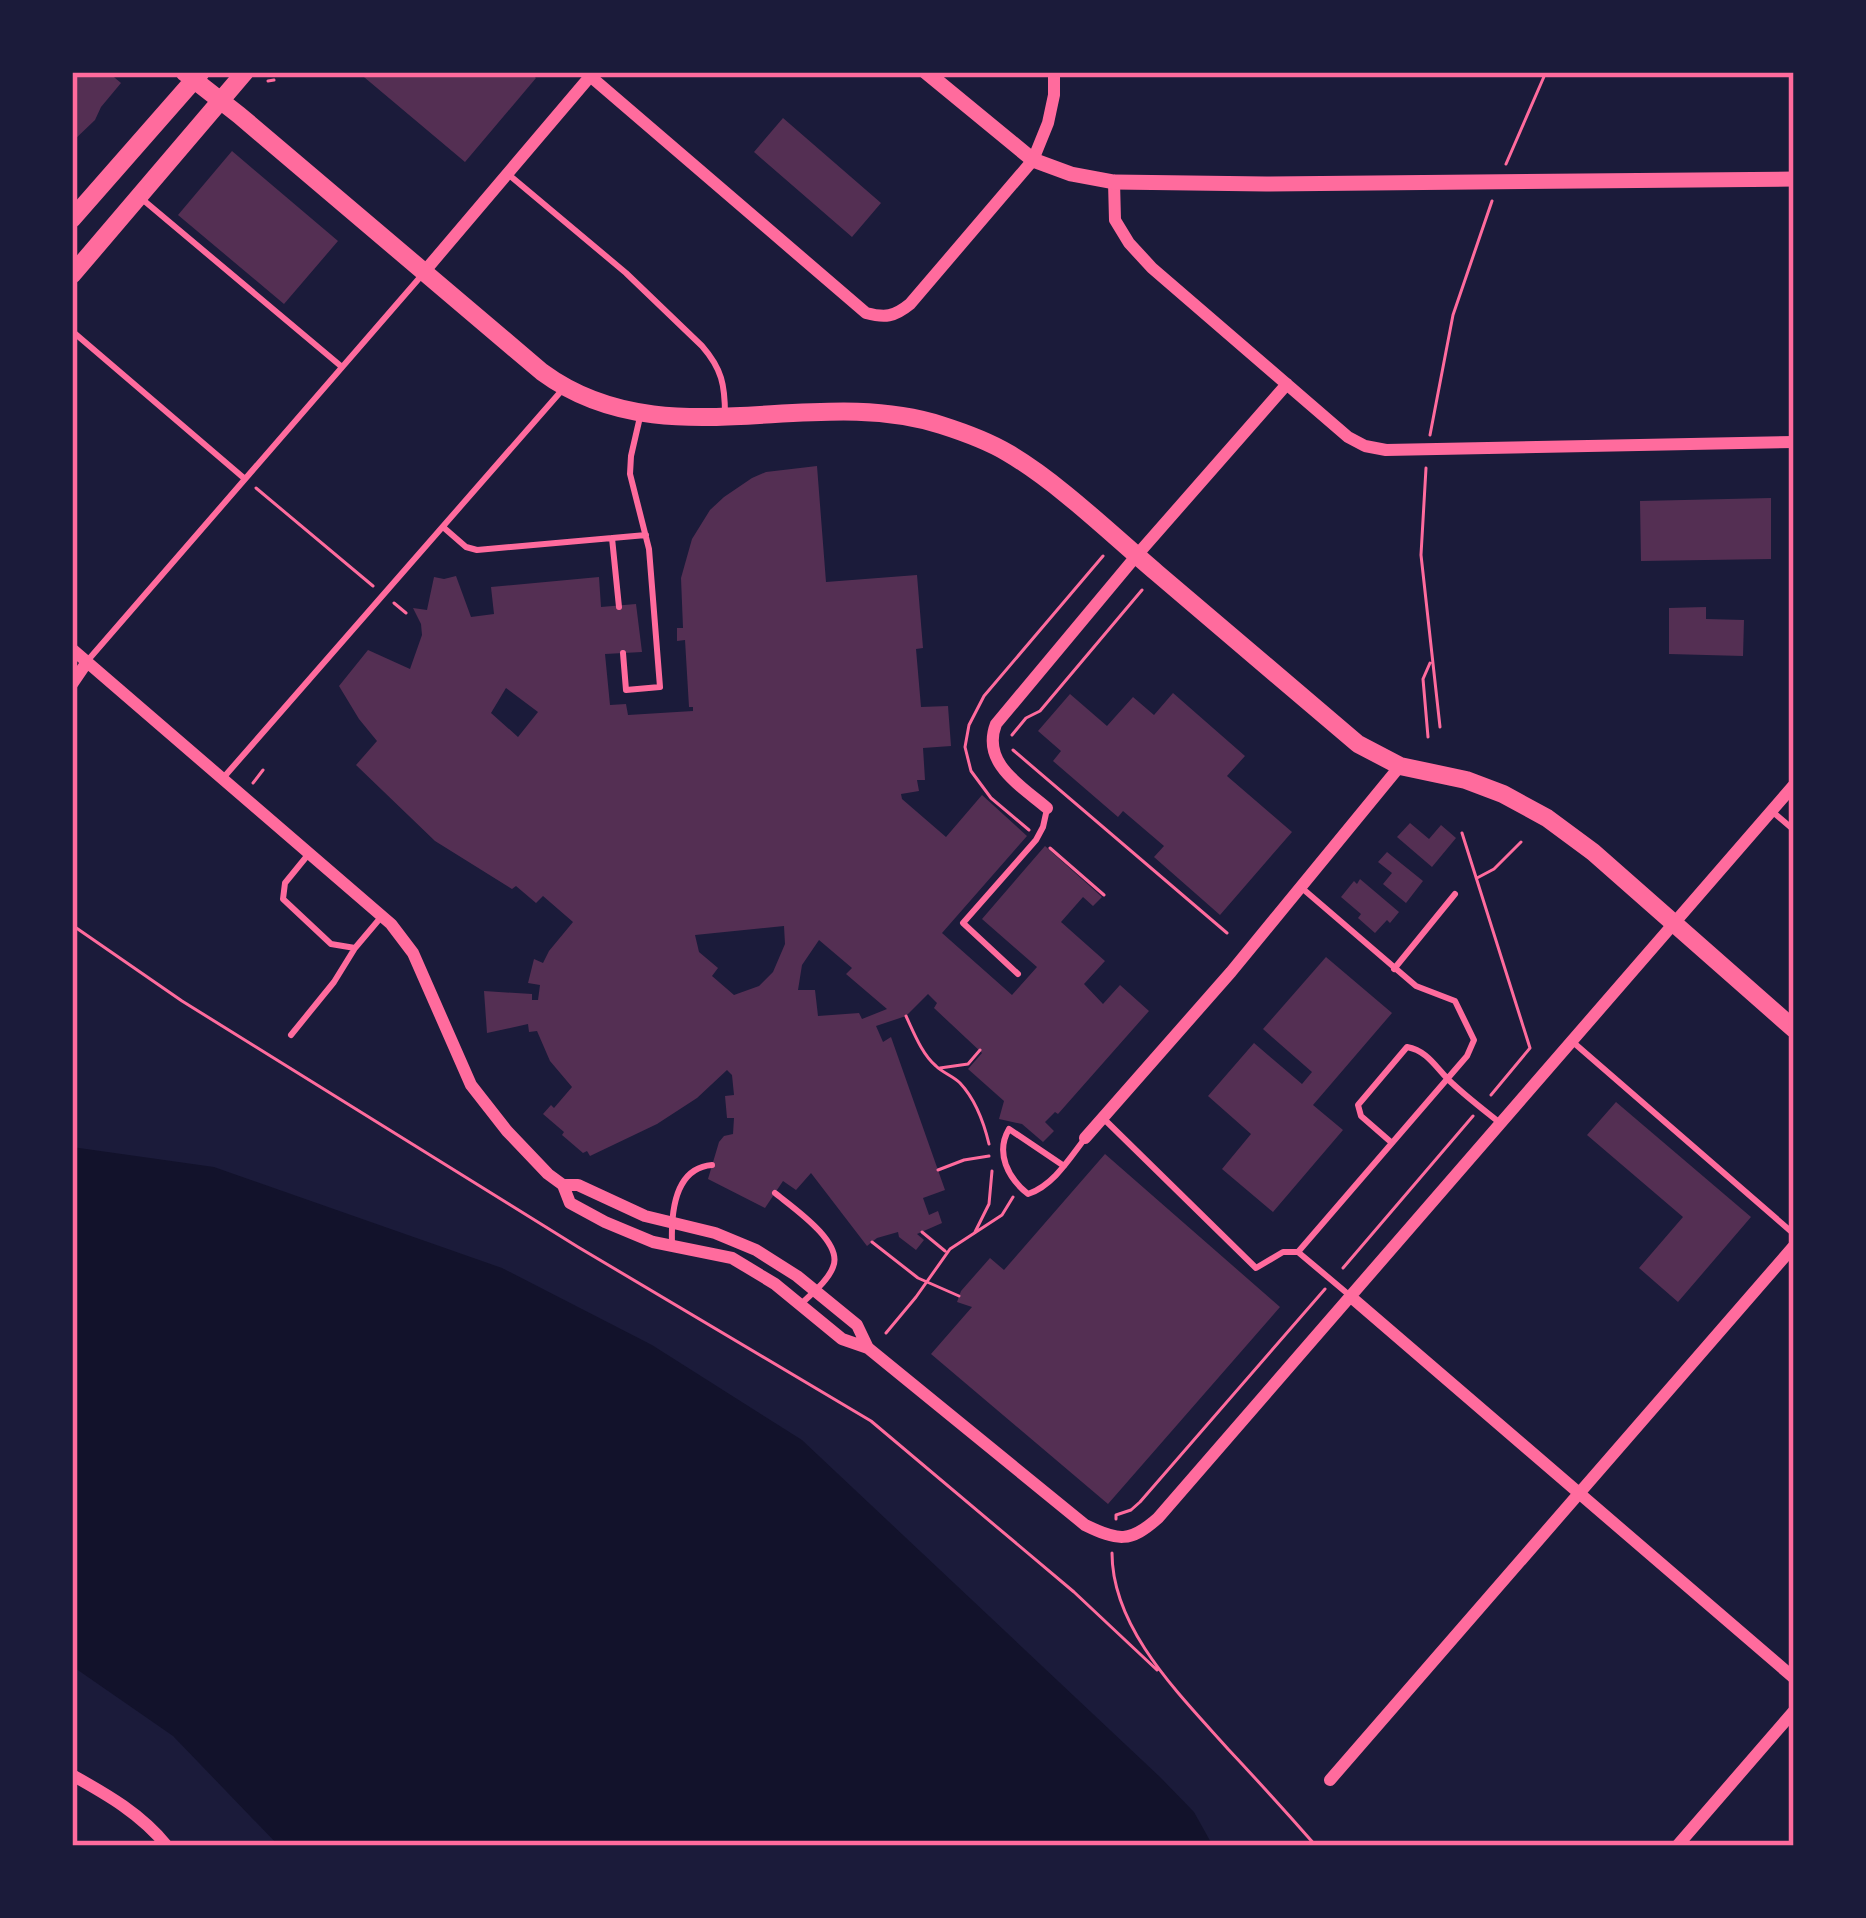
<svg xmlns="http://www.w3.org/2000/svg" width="1866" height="1918" viewBox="0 0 1866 1918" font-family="'Open Sans',sans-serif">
  <rect width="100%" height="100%" fill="#1b1b3a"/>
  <path fill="#12122b" d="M72,1147l142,20 288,101 150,77 150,95 358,337 34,35 19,34h-934l-106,-110 -101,-70z"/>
  <path fill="#542f53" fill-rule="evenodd" d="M72,72h36l13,11 -20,24 -6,13 -23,22z
    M358,72h171l7,6 -71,84z
    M783,118l98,85 -29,34 -98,-85z
    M232,151l106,90 -54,63 -106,-89z
    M817,466l9,116 91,-7 6,73 -7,1 5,58 27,-1 3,40 -28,2 2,32h-8l2,11 -18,3 1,5 44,38 36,-42 45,41 -85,97 70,62 25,-28 -55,-48 63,-73 57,51 -9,9 -10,-9 -22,25 44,39 -21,23 19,20 17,-19 29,26 -91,103 -3,-2 -10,10 9,9 -11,11 -21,-18 -23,-5 5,-18 -36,-32 14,-16 -48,-45 3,-5 -9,-9 -22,22 -30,10 7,16 8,-5 54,153 -22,8 6,17 9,-4 4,12 -25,11 7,6 -8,10 -17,-13 -1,-5 -21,6 -10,8 -56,-73 -15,17 -13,-9 -18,27 -57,-29 11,-37 5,-6 9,-2 1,-16h-7l-2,-22 9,-1 -2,-20 -5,-5 -30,28 -40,26 -67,32 -3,-5 -4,2 -21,-18 2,-3 -21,-18 8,-9 3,3 18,-21 -22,-26 -13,-30 -8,1 -1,-8 -41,9 -3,-42 48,3v6h6l2,-15 -12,-2 6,-24 9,4 6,-12 24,-29 -30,-26 -7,7 -20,-17 -4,3 -77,-48 -79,-76 21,-24 -18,-22 -20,-33 29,-36 42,19 12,-34 -1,-11 -8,-16 14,2 7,-33 10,2 12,-3 15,41 23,-3 -3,-27 108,-10 2,30 35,-3 6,48 -37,2 5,51 16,-1 2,11 65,-4v-4h-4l-4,-67 -8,1v-13h6l-2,-50 11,-39 18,-29 14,-13 28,-19 14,-6zM506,688l32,24 -20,25 -27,-24zM784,926l1,18 -12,28 -14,14 -25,9 -22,-19 6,-8 -19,-16 -4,-17zM819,940l33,28 -6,6 41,35 -25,10 -3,-6 -41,3 -3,-26h-17l4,-25z
    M1771,498v61l-130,2 -1,-60z
    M1706,607v12l38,1 -1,36 -74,-2v-46z
    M1173,693l72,63 -18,20 65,56 -72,83 -66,-58 10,-11 -41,-35 -5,6 -65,-56 8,-10 -23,-20 32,-37 37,32 26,-29 21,18z
    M1410,823l19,16 12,-14 15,13 -24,29 -35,-30z
    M1387,852l36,29 -17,22 -23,-19 9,-11 -14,-11z
    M1360,879l39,33 -9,11 -3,-3 -12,13 -17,-15 3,-4 -20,-17 13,-16 3,3z
    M1326,957l66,56 -79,92 30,25 -70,82 -51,-43 29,-35 -43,-38 46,-53 48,41 10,-12 -49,-43z
    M1616,1102l135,115 -73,85 -39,-34 44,-51 -96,-82z
    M1105,1154l175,153 -172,197 -177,-150 41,-47 -15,-5 4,-11 29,-33 14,12z"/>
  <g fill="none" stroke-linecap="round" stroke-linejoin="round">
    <path stroke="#ff6b9d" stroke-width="3" d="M268,81l6,-1
      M1506,164l40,-92
      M1430,435l23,-120 39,-114
      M1426,468l-5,87 19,172
      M256,488l117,98
      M394,603l12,10
      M1012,735l14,-17 14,-7 102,-121
      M1428,737l-5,-58 7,-16
      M1013,750l214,183
      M253,783l10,-13
      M1029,830l-38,-32 -20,-27 -6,-24 4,-22 15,-29 119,-140
      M1462,833l68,215 -39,47
      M1050,848l54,47
      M1477,878l17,-9 27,-27
      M72,925l110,76 396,246 293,174 203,171 83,78
      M906,1016c8,17 16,38 30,50 7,7 17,10 24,17 15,16 24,40 29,61
      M940,1068l28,-4 12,-14
      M938,1170l26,-10 25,-4
      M922,1232l23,19
      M975,1232l14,-28 3,-33
      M872,1242l46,36 41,18
      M1343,1268l130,-152
      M886,1333l30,-36 34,-48 52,-34 11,-18
      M1116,1519v-4l15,-5 9,-8 185,-213
      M1112,1553c0,76 68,142 116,196 30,32 59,64 88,97"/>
    <path stroke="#ff6b9d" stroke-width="6" d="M508,174l118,99 76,73c20,23 23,39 23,69
      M142,199l200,168
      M72,331l173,148
      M443,527l23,20 11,3 169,-15
      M612,538l7,69
      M623,653l3,37 34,-3 -11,-138 -19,-75 1,-18 9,-39
      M89,659l333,-384
      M224,777l339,-388
      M1774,813l20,17
      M307,856l-22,27 -2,16 48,45 24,4 27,-32
      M1394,969l61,-75
      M1018,974l-55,-51 73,-83 7,-13 4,-18
      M291,1035l43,-53 21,-34
      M1574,1043l220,191
      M1103,1118l153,150 27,-16h15l50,42
      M1392,1143l-31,-27 -3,-11 49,-58c22,4 30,23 46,37 15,14 31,26 47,39
      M1064,1166l-55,-37c-14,24 -1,49 19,65 24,-8 40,-33 55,-53
      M775,1193c17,14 69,49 58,74 -5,14 -22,27 -33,38
      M672,1243c-1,-31 3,-75 40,-78
      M1298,1252l169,-196 7,-16 -19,-39 -39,-15 -113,-97"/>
    <path stroke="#ff6b9d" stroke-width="12" d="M590,76l276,237c19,5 28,4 44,-9l123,-144 15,-37 6,-28v-23
      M1114,182l1,38 14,23 23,25 196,169 17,9 21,4 408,-8
      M424,272l169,-199
      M72,649l319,275 22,29 58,132 36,46 41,43 15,11h15l67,31 70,17 41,17 41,26 60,49 11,23
      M72,684l15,-22
      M1047,808c-27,-23 -66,-45 -51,-84l141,-169 150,-171
      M1085,1138l146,-166 169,-206
      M563,1185l7,18 35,19 48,20 79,16 43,26 67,55 26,9 217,177c33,16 45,18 73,-7l636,-733
      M1351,1297l443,381
      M72,1775c36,20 69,39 95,71
      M1330,1780l464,-534
      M1677,1846l117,-135"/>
    <path stroke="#ff6b9d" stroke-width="15" d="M926,72l107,88 38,14 43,8 152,2 528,-5"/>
    <path stroke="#ff6b9d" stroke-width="18" d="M184,72l55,43 303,257c121,89 268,11 399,53 22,7 47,16 67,28 51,30 103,81 149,120 67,57 134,114 201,171l42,22 66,14 37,14 44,24 46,34 201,177
      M72,219l129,-147
      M72,275l173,-203"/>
  </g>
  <rect width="1866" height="1918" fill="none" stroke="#1b1b3a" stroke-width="150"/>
  <rect x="75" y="75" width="1716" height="1768" fill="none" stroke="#ff6b9d" stroke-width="4.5"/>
</svg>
